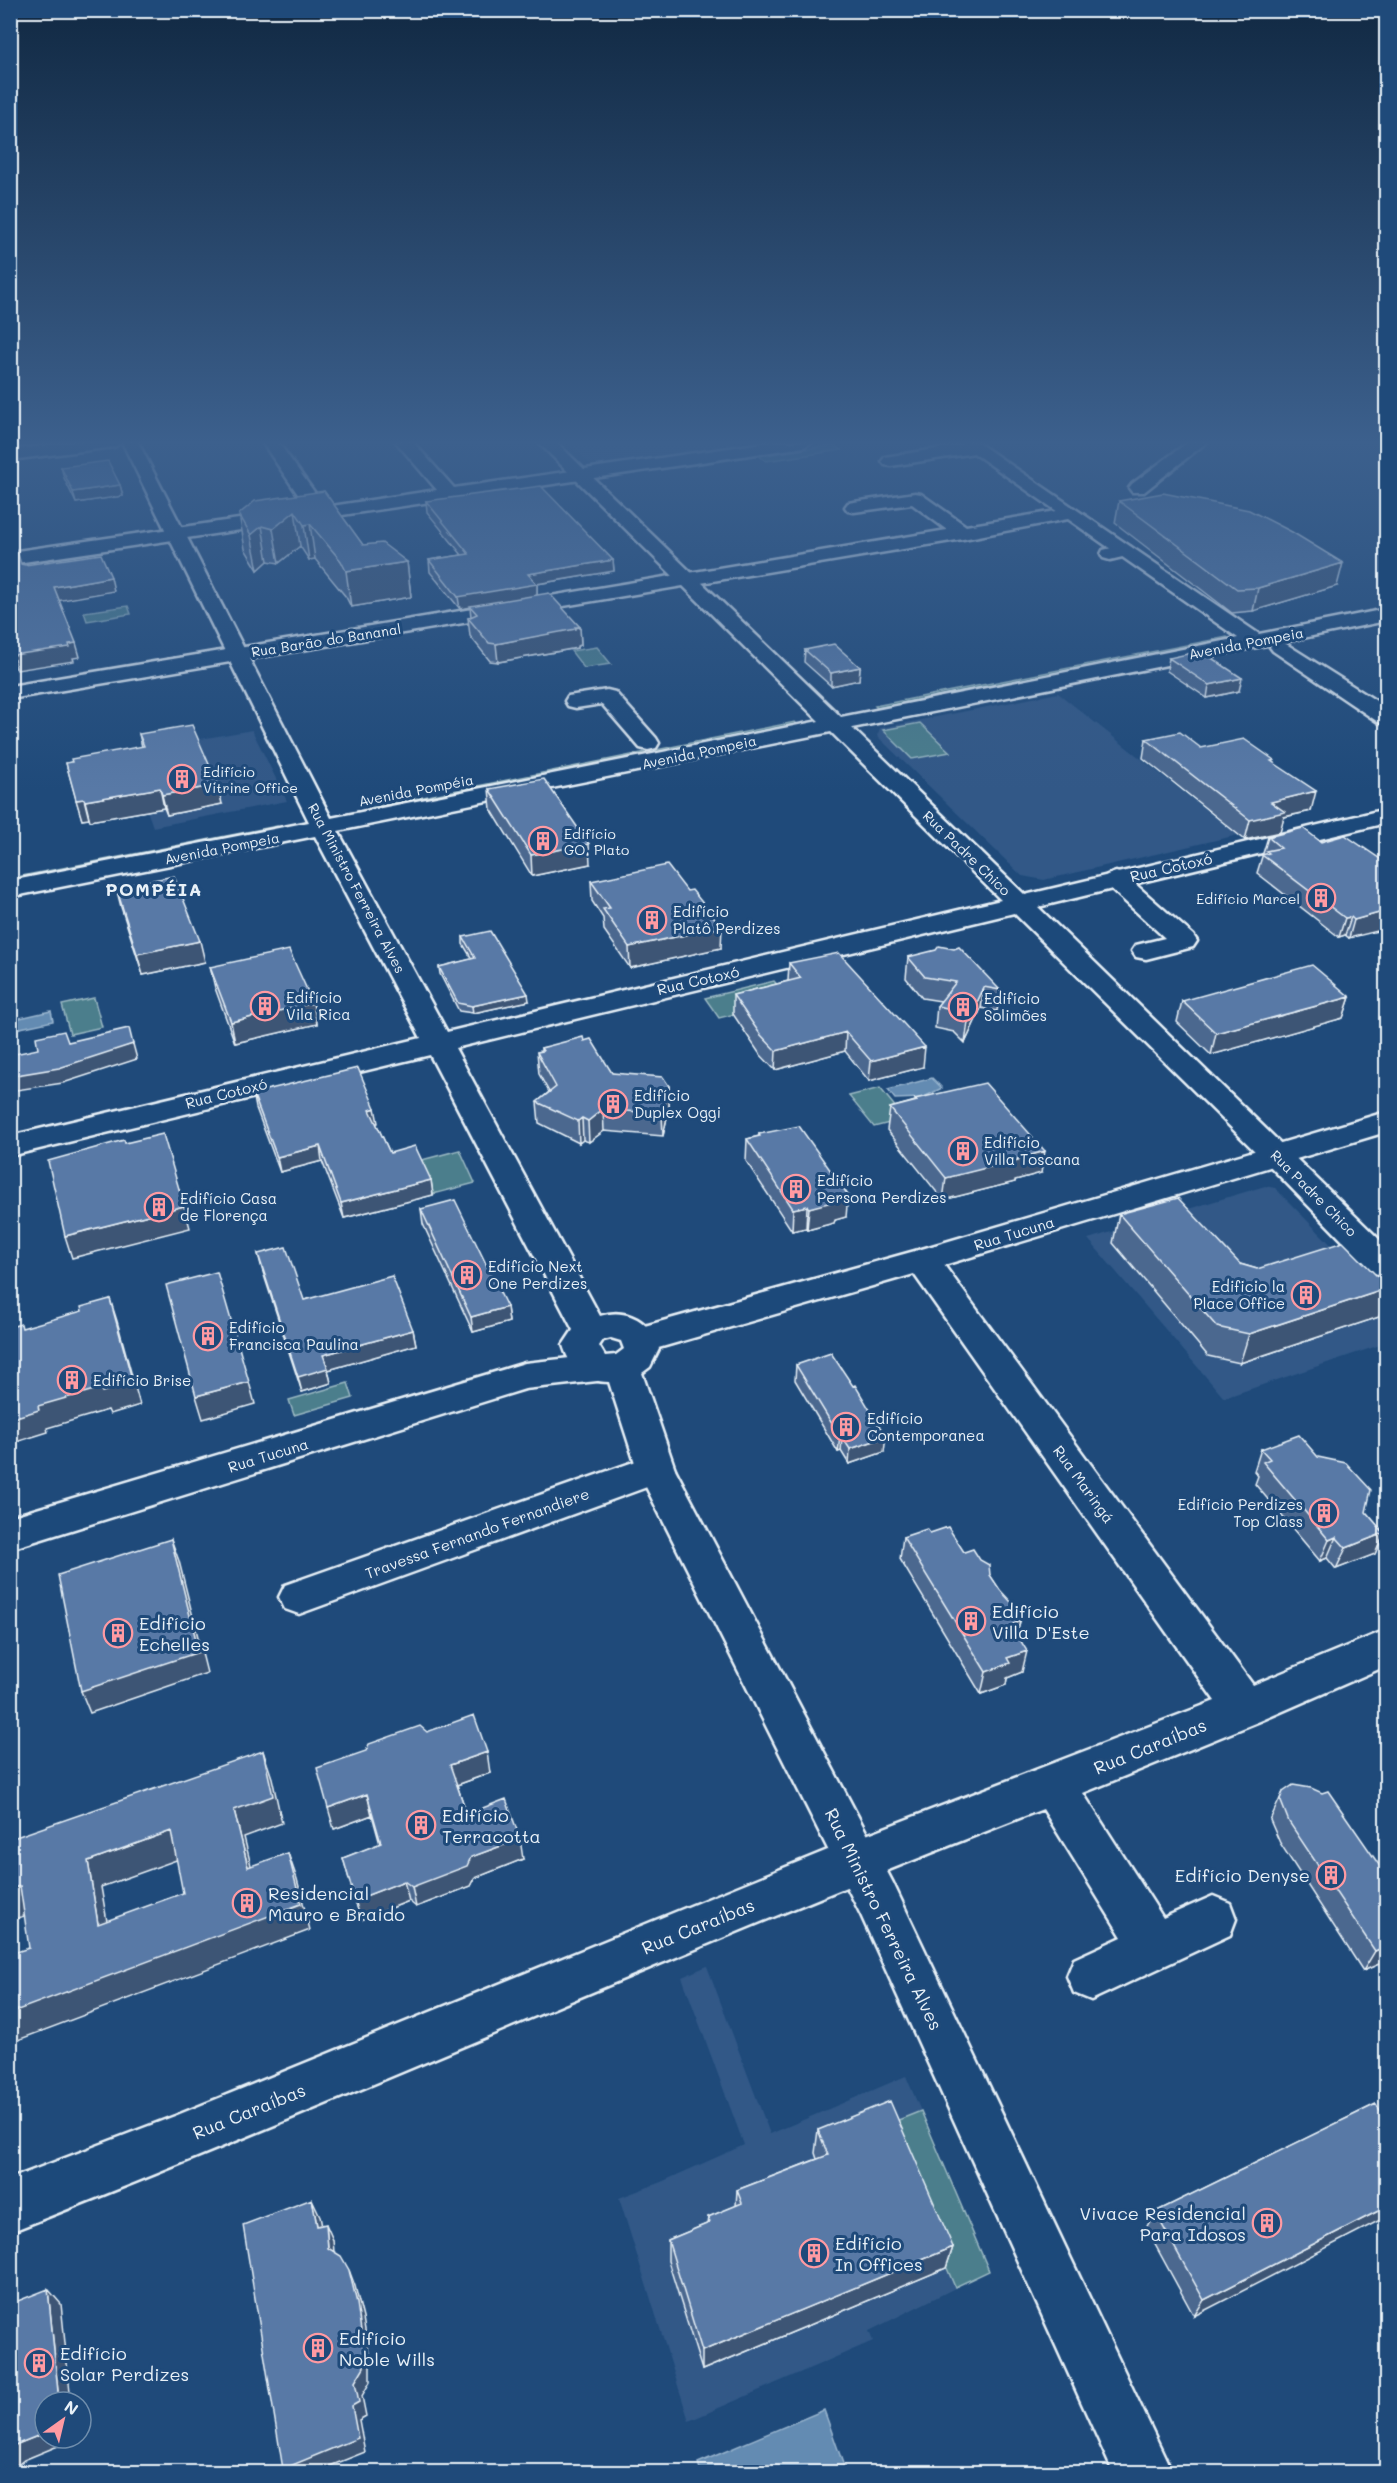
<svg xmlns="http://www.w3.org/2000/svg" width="1397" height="2483" viewBox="0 0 1397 2483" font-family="Mali,sans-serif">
  <rect width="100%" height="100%" fill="#1f4a7a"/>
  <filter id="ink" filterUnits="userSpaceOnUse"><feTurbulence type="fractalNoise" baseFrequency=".0167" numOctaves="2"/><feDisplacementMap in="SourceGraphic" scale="12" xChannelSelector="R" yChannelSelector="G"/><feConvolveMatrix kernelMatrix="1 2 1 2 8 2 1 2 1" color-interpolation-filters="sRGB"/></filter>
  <g filter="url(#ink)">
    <path fill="#305887" d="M567,442h188l-157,23 -8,-1z
      M1058,693l49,39 131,103 -194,45 -22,-4 -145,-140 3,-8z
      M252,730l35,71 -134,26 -27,-75z
      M1265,1186l10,2 111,112v43l-162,55 -136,-159z
      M707,1966l63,168 136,-58 83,195 -120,60 4,10 -184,80 -70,-223 42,-16 83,-37 -62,-168z"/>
    <path fill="#4b7e8c" stroke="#9ab8c2" stroke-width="1.5" d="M833,445l8,5 -75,11 -7,-5z
      M128,606l3,8 -44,7 -3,-9z
      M1227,637l2,2 -352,69 -2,-2z
      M597,647l14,17 -27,4 -13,-17z
      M795,722l2,2 -427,86 -1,-2z
      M920,723l30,29 -38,7 -29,-29z
      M277,826l2,3 -268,52v-3z
      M774,981l16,19 -71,18 -14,-20z
      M94,998l8,29 -32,7 -8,-29z
      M880,1088l25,31 -31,8 -25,-31z
      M460,1150l15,33 -42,11 -15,-33z
      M348,1383l5,15 -59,17 -5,-15z
      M921,2111l68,160 -34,16 -69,-162z"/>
    <path fill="#638bb2" stroke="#98b4ce" stroke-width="1.5" d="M51,1011l2,10 -42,9v-10z
      M932,1078l10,10 -20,10 -27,1 -7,-9z
      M824,2410l22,62h-145l-3,-9z"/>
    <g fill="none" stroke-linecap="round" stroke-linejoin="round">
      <g stroke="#e8f1f8" stroke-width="5">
        <path id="street" d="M74,442h48l-8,5 -104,13v-10z
          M262,442h16l47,65 112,-17 -41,-48h17l41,46 316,-46h42l-8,5 -794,117v-12l298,-43z
          M1188,442h19l-63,50h-12l-3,-4 3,-4z
          M975,443l8,5 -2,4 -90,14 -6,-1 -3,-4 3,-4 6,-1z
          M915,493l6,1 45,32 102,-17 6,1 3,4 -3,4 -6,1 -105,20 -953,160v-13l937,-156 -35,-26 -58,8 -6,-1 -3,-4 3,-4 6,-1z
          M1124,545l7,2 2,4 -2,4 -21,5 -7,-2 -2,-4 2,-4z
          M607,690l8,2 41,46 3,5 -3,5 -8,2 -8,-2 -38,-44 -26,4 -8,-2 -3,-5 3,-5z
          M1116,872l9,3 68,60 4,6 -4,6 -47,12 -10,-2 -4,-6 4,-6 29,-7 -58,-53 -4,-5 4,-5z
          M1386,1112v20l-442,133 309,420 133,-55v36l-126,55 -177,72 80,125 50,-22 17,7 6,16 -6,16 -139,65 -17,-7 -7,-17 7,-17 48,-22 -79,-128c-347,134 -686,287 -1033,423v-53l165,-63 665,-271 375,-144 -301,-427 -273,79 -12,-4 -6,-9 6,-9 12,-4 274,-76z
          M597,1355l13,4 5,9 -5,9 -13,4 -72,8 -515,160v-32l515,-154z
          M656,1454l13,5 6,10 -6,10 -370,135 -14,-5 -6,-12 6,-12z"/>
      </g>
      <g stroke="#e8f1f8" stroke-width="5">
        <path id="secondary" d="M122,442h16l193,376 488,-97 -281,-279h18l285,275 397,-79 -280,-196h19l282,192 127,-25v12l-103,21 103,65v17l-8,-2 -105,-71 -3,-4 2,-3 -420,84 173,167 361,-86v14l-348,84 348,339v30l-12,-3 -108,-111 -252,-249 -559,135 145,268c27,-9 52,6 59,33l-9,18 -8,6 33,96 218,414 279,589h-59l-252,-557 -224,-446 -28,-87c-25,0 -39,-14 -46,-37l10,-15 -143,-275 -420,101v-20l411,-98 -106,-202 -305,61v-16l299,-59zM831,732l170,168 -554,132 -109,-201zM611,1338l10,3 3,8 -8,6 -11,1 -6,-10 4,-6z"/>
      </g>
      <use href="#street" fill="#1f4a7a" fill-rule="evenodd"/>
      <use href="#secondary" fill="#1f4a7a" fill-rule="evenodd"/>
    </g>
    <path fill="#4c688f" stroke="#e8f1f8" stroke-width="1.5" d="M61,467l59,18 3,11 -47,7 -12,-25z
      M324,491l39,54 44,17 4,35 -60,10 -5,-10 -31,-38 -6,1 -9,-14 -21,17 -11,-2 -10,9 -13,-21 -6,-35z
      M426,501l187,59 1,11 -77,13v11l43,32 1,18 -4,1v2l-79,14 -8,-1 -20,-25 -2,-18 3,-1 -1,-10 -10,2 -30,-37 -1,-12 33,-5 -35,-43z
      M1119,501l218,85 -84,25 -21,2 -117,-90z
      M805,650l55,17 -1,13 -28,6 -27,-24z
      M1169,658l70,33 -32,7 -40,-27z
      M139,734l83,70 -55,11 -3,-7 -74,13 -1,-2 -7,1 -16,-57 76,-16z
      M1146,739l127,23 38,49 -27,6 -4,15 -35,8 -102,-82z
      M489,789l101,75 -58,12 -41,-67z
      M1268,837l53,5 65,21 -37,75 -4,-3 -6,2 -82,-64z
      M591,881l96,10 34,57 -91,20 -26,-38 -1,-12 -11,-17z
      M116,887l89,75 -62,13 -22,-68z
      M463,937l66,64 -56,12 -14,-2 -19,-37 -1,-7 33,-8 -9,-15z
      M908,957l92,33 -3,21 -16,-3 -16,35 -11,-11 -19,-4 2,-22 4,-5 -19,-3 -16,-20z
      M789,963l134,104 -54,14 -24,-30 -70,19 -16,-17 -26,-39v-19l55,-14z
      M210,967l103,36 4,21 -82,19 -20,-55z
      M1350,997l-7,21 -132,37 -34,-33 5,-21z
      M584,1041l28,32 57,13v22l-6,28 -59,-5 -15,11 -6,-2 -4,3 -40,-20 -2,-21 12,-10 -10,-18 -2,-22 4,-1v-3z
      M253,1093l125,30h-2l14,30 41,27 2,15 -89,23 -22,-57 -42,11 -24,-64z
      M915,1099l126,74 -26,7v2l-72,18 -56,-70 3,-22 25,-7z
      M759,1134l87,83 -11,3 -1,3 -27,7 -1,-2 -14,3 -46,-70 1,-22 12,-3z
      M421,1209l86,98 2,15 -36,10 -50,-108z
      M1119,1214l121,50 17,5 122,48 -139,46 -32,-7 -95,-113z
      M258,1254l46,46 109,30 3,15 -88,25 3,13 -29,9 -40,-123z
      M796,1365l88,87 -35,12 -8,-13 -3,1 -43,-72z
      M1261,1449l105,63 18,21 -9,21 -39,15 -9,-11 -7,3 -65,-77 3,-8 -4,-5z
      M930,1533l34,19 26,23 30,46 -3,14 5,37 -15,6 -1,7 -25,9 -81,-135 3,-22z
      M427,1732l63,41 -33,12 10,29 56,45 -48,19 -4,8 -55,21 -7,-6 -48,19 -18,-62 37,-14 -8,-29 -38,14z
      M1283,1792l103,169 -23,10 -83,-128 -10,-23z
      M1376,2104l-182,212 -48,-88 9,-16z
      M818,2130l135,117 -7,21 -244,102 -34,-109v-21l39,-16 1,-7 28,-11 1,-16 80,-31 -2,-6z"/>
    <path fill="#3e5574" stroke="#e8f1f8" stroke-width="1.5" d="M120,485l3,11 -47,7 -3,-11z
      M295,511l5,35 -21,17 -6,-34z
      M310,524l5,35 -6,1 -5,-35z
      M262,526l6,35 -10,9 -7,-35z
      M10,536h1l4,13 -5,1z
      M613,560l1,11 -77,13v12l-77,13 -2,-12 70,-23z
      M407,562l4,35 -60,10 -5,-36z
      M1343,563l-6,23 -84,25 5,-23z
      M111,577l3,14 -57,10 -3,-14z
      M580,627l1,18 -4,1v2l-79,14 -2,-18z
      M76,643l4,14 -7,1 1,3 -57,9 -4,-15z
      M10,653h2l4,15h-5z
      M860,667l-1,13 -28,6v-13z
      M1242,678l-3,13 -32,7 2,-13z
      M218,785l4,19 -55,11 -5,-20z
      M160,788l4,20 -74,13 -5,-20z
      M1316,791l-5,20 -27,6 -4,15 -35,8 5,-20 21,-18z
      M84,799l5,20 -7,1 -6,-20z
      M589,844l1,20 -58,12 -1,-21z
      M1386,911v18l-37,9 5,-18z
      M1351,917l-6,18 -6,2 6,-19z
      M722,927l-1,21 -91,20 -1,-21z
      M200,941l5,21 -62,13 -6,-21z
      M984,987l-3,21 -16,35 3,-21z
      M528,994l1,7 -56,12 -1,-7z
      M1350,997l-7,21 -132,37 5,-22z
      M313,1003l4,21 -82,19 -4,-21z
      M846,1032l-1,19 -70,19 1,-19z
      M133,1044l4,15 -74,24 -53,8v-15z
      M925,1047l-2,20 -54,14 2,-20z
      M669,1086v22l-6,28 -1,-22z
      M375,1108l3,15 -6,1 -2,-14z
      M603,1109l1,22 -15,11 -1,-21z
      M582,1118l1,22 -4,3 -1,-22z
      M320,1146l2,15 -42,11 -3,-15z
      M1045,1151l-4,22 -26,7v2l-72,18 3,-22z
      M431,1180l2,15 -89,23 -3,-15z
      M848,1195l-2,22 -11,3 -1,3 -27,7 2,-22z
      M184,1206l6,22 -118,30 -7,-22z
      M807,1206l-1,22 -14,3 1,-22z
      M1386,1289v8l-7,20 -139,46 9,-29z
      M110,1299l7,22 23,84 -30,9 -2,-4 -61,18 1,4 -32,10 -6,-14v-9l28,-13z
      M507,1307l2,15 -36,10 -2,-15z
      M413,1330l3,15 -88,25 3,13 -29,9 -4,-15 25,-22z
      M249,1382l6,22 -52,15 -7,-23z
      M840,1437h2l-1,14 -3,1z
      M886,1437l-2,15 -35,12 1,-15z
      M1384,1533l-9,21 -39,15 10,-21z
      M1336,1537l-9,21 -7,3 9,-21z
      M171,1539l8,22 28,112 -117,40 -9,-22z
      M1020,1621l-5,22 -4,-18z
      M1027,1651l-5,21 -15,6 -1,7 -25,9 5,-22 21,-14z
      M263,1751l9,27 10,45 -38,14 14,57 -10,-27 -14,-57z
      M487,1752l3,21 -36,13 -4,-21z
      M367,1794l5,21 -38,14 -6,-21z
      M171,1831l11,27 -81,29 11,63 -14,-26 -10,-63z
      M520,1839l3,20 -48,19 -4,8 -55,21 -4,-20 59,-30z
      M288,1853l9,26 13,51 -300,113v-30z
      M404,1881l5,20 -48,19 -6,-20z
      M20,1886l15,26 -25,9v-32z
      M1386,1946v15l-23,10 12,-20z
      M312,2199l8,17 5,27 -8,-17z
      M1386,2207v10l-192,99 10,-16z
      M326,2224l7,16 2,24 -7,-16z
      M953,2247l-7,21 -244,102v-19z
      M349,2270l6,16 8,32 7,41v23l-8,14 4,20 -7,4 6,32 -50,20h-30l-2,-3 69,-63 3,-24z
      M48,2289l13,15 10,98h-12z
      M45,2433v5h30v1l-51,21 -14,11v-24z"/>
    <path fill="#5879a6" stroke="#e8f1f8" stroke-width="1.5" fill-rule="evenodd" d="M108,461l12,24 -47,7 -12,-25z
      M541,486l72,74 -85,14 9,10 -79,13 -29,-37 40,-6 -43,-53z
      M324,491l39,54 19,-2 25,19 -61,9 -5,-10 -31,-37 -6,1 -9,-14 -22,18 -11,-3 -11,9 -12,-21 16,-13z
      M1163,493l86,17 43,22 51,31 -85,25 -21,1 -118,-88z
      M17,551l4,13 4,1 76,-11 10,23 -57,10 22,56 -7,1 1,3 -57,8 -1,-2h-2v-101z
      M549,593l31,34h-5l1,2 -80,15 -7,-1 -21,-25 9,-4 -7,-8z
      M834,644l26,23 -29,6 -26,-23z
      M1201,651l41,27 -33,7 -40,-27z
      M192,725l26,60 -56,10 -2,-7 -75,13 -1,-2 -8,1 -10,-37 6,-1 -1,-3 73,-13 -5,-12z
      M1180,732l21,16 43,-9 30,21 -3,1 45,30 -45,11 14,10 -35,8 -104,-81z
      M544,779l45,65 -58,11 -42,-66z
      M1303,828l18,14 24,-7 41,28v48l-32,9 -3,-3 -6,1 -83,-63 7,-2 -3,-2 15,-3 -13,-11z
      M667,865l20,26 5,-1 30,37 -93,20 -26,-38 7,-1 -19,-27z
      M174,876l26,65 -63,13 -21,-67z
      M490,931l38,63 -56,12 -14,-3 -19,-36 36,-9 -12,-21z
      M939,946l15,3 5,-2 41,43 -16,-3 -16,35 -11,-12 -20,-4 19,-24 -31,-5 -17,-20 28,-7z
      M289,950l24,53 -82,19 -21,-55z
      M839,953l86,94 -54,14 -25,-29 -70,19 -16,-17 -27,-39 68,-17 -12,-15z
      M1312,965l38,32 -134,36 -34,-32z
      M129,1028l4,16 -74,24 -49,8v-21l28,-6 -2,-12 28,-6 4,11z
      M583,1037l1,4 7,-2 21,34 51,4 6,9 -7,28 -59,-5 -15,12 -6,-3 -4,3 -41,-19 19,-15 -19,-35 6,-1 -2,-3z
      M358,1068l17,40 -5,2 20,43 25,-7 16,34 -90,23 -21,-57 -43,11 -24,-64z
      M985,1083l60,68 -28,8 1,1 -72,18 -56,-70 27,-7 -2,-2z
      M799,1126l49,69 -13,4 1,2 -27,7 -2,-2 -14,3 -46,-70 13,-3 -1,-2z
      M163,1134l21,72 -119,30 -17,-75 76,-21 1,3z
      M1178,1198l62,66 17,5 86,-27 43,43v4l-137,45 -32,-7 -98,-113z
      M455,1200l52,107 -36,10 -50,-108z
      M286,1247l18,53 88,-24 21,54 -90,25 5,13 -30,9 -40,-123z
      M217,1272l32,110 -53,14 -30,-111z
      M110,1299l23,84 -31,9 -1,-4 -63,18 1,4 -29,9v-92l11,-3 1,4 60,-17 -1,-4z
      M831,1353l22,33 2,-1 31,52 -36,12 -8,-12h-2l-44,-72z
      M1299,1435l19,22 28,6 25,27 -5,22 18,21 -38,15 -10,-11 -7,3 -66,-78 7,-3 -9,-10z
      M948,1527l16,25 9,-3 7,11 9,5 1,10 10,15 12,13v5l8,13 -9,4 16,26 -20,7 3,5 -24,9 -83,-135 24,-8 3,4z
      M171,1539l28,113 -118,39 -23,-116z
      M474,1715l13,37 -37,13 17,49 39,-15 14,40 -49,18 -4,9 -55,21 -8,-6 -49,19 -12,-42 38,-15 -14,-49 -39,14 -11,-40 49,-17 3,-7 51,-18 7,6z
      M263,1751l10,45 -39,14 14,57 40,-14 13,51 -291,109v-59l19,-6 -9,-62 -10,3v-50zM171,1831l12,62 -85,31 -10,-63z
      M1293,1785l18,3 11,5 6,-2 58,84v71l-11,5 -86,-129 -9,-23 3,-7z
      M890,2101l63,146 -251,104 -34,-111 41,-17 -1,-6 34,-14 -5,-13 91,-35 -10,-25z
      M1376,2104l10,15v88l-182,93 -49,-88z
      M312,2199l5,27 9,-2 2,24 13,8 8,14 8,33 6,41 1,23 -9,15 4,20 -7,4 6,32 -75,31 -40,-244z
      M48,2289l11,113h-14v31l-35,14v-143z"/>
  </g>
  <linearGradient id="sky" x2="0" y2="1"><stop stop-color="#112943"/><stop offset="0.56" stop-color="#3c608d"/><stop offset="1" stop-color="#3c608d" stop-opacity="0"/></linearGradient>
  <rect width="1397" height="790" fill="url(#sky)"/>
  <defs>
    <g id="building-ring" transform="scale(1.5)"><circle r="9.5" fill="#1f4a7a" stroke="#ff9aa2" stroke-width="1.5"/><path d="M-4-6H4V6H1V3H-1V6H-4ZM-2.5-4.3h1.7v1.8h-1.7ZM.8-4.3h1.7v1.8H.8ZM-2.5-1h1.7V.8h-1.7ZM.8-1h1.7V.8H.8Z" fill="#ff9aa2"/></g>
  </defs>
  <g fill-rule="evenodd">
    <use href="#building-ring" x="182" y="779"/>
    <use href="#building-ring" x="543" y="841"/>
    <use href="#building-ring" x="1321" y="898"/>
    <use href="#building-ring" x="652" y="920"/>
    <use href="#building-ring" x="265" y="1006"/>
    <use href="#building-ring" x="963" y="1007"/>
    <use href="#building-ring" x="613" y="1104"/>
    <use href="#building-ring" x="963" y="1151"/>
    <use href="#building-ring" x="796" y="1189"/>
    <use href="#building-ring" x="159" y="1207"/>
    <use href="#building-ring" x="467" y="1275"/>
    <use href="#building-ring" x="1306" y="1295"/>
    <use href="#building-ring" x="208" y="1336"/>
    <use href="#building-ring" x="72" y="1380"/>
    <use href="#building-ring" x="846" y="1427"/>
    <use href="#building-ring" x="1324" y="1513"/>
    <use href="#building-ring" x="971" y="1621"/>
    <use href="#building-ring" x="118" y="1633"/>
    <use href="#building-ring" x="421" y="1825"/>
    <use href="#building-ring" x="1331" y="1875"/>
    <use href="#building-ring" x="247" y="1903"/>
    <use href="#building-ring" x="1267" y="2223"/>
    <use href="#building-ring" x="814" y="2253"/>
    <use href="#building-ring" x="318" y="2348"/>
    <use href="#building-ring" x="39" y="2363"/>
  </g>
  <g text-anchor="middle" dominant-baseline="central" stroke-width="6" stroke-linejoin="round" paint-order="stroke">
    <g font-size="14" fill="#e8f1f8" stroke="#1f4a7a">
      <text transform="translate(326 640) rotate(-9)">Rua Barão do Bananal</text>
      <text transform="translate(1246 643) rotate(-11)">Avenida Pompeia</text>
      <text transform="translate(699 752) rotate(-12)">Avenida Pompeia</text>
      <text transform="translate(416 790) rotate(-11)">Avenida Pompéia</text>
      <text transform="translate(222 848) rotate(-11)">Avenida Pompeia</text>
      <text transform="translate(967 853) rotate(44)">Rua Padre Chico</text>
      <text transform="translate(357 888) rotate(62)">Rua Ministro Ferreira Alves</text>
      <text transform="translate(1314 1193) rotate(45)">Rua Padre Chico</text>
    </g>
    <g font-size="14" fill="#e8f1f8" stroke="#1f4a7a" text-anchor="start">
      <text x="203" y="771">Edifício<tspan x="203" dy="16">Vitrine Office</tspan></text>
      <text x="564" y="833">Edifício<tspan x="564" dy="16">GO. Plato</tspan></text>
      <text x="1300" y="898" text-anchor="end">Edifício Marcel</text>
    </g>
    <g font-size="15" fill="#e8f1f8" stroke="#1f4a7a">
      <text transform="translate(1171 867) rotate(-13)">Rua Cotoxó</text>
      <text transform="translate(698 980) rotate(-13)">Rua Cotoxó</text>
      <text transform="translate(226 1093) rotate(-14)">Rua Cotoxó</text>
      <text transform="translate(1014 1233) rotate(-17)">Rua Tucuna</text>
      <text transform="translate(268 1455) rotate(-17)">Rua Tucuna</text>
      <text transform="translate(1084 1484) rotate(54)">Rua Maringá</text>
      <text transform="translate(477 1533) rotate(-20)">Travessa Fernando Fernandiere</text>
    </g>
    <g font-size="15" fill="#e8f1f8" stroke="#1f4a7a" text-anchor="start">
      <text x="673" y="911">Edifício<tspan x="673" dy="17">Platô Perdizes</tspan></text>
      <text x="286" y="997">Edifício<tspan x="286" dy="17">Vila Rica</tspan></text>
      <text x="984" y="998">Edifício<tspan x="984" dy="17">Solimões</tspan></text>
      <text x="634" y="1095">Edifício<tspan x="634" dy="17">Duplex Oggi</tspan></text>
      <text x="984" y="1142">Edifício<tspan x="984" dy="17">Villa Toscana</tspan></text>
      <text x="817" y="1180">Edifício<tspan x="817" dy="17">Persona Perdizes</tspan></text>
      <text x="180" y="1198">Edifício Casa<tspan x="180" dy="17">de Florença</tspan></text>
      <text x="488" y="1266">Edifício Next<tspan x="488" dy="17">One Perdizes</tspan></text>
      <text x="1285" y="1286" text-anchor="end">Edificio la<tspan x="1285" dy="17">Place Office</tspan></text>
      <text x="229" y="1327">Edifício<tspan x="229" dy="17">Francisca Paulina</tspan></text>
      <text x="93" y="1380">Edifício Brise</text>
      <text x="867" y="1418">Edifício<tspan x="867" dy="17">Contemporanea</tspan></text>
      <text x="1303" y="1504" text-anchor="end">Edifício Perdizes<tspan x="1303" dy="17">Top Class</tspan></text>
    </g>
    <g font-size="18" font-weight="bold" letter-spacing="1.5" fill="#e8f1f8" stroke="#1f4a7a">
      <text x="154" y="889">POMPÉIA</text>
    </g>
    <g font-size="18" fill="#e8f1f8" stroke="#1f4a7a" text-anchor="start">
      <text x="992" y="1611">Edifício<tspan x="992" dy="21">Villa D'Este</tspan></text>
      <text x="139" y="1623">Edifício<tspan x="139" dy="21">Echelles</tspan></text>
      <text x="442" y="1815">Edifício<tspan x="442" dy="21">Terracotta</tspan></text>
      <text x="1310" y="1875" text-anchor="end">Edifício Denyse</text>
      <text x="268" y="1893">Residencial<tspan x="268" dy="21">Mauro e Braido</tspan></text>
      <text x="1246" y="2213" text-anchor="end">Vivace Residencial<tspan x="1246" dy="21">Para Idosos</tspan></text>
      <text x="835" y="2243">Edifício<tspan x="835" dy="21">In Offices</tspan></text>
      <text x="339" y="2338">Edifício<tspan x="339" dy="21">Noble Wills</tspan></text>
      <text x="60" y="2353">Edifício<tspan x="60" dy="21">Solar Perdizes</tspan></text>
    </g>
    <g font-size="18" fill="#e8f1f8" stroke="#1f4a7a">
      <text transform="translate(1150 1746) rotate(-22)">Rua Caraíbas</text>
      <text transform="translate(884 1919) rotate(64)">Rua Ministro Ferreira Alves</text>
      <text transform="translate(698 1926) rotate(-22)">Rua Caraíbas</text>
      <text transform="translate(249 2111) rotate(-22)">Rua Caraíbas</text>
    </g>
  </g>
  <rect width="1397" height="2483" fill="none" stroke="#1f4a7a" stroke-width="36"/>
  <rect x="18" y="18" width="1361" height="2447" fill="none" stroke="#e8f1f8" stroke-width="2" filter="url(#ink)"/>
  <g transform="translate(63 2420) rotate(34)"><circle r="28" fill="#1f4a7a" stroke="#6f8dac" stroke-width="1.5"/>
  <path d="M0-4.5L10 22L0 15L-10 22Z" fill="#ff9aa2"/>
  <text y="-9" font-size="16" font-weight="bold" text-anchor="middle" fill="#e8f1f8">N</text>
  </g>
</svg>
